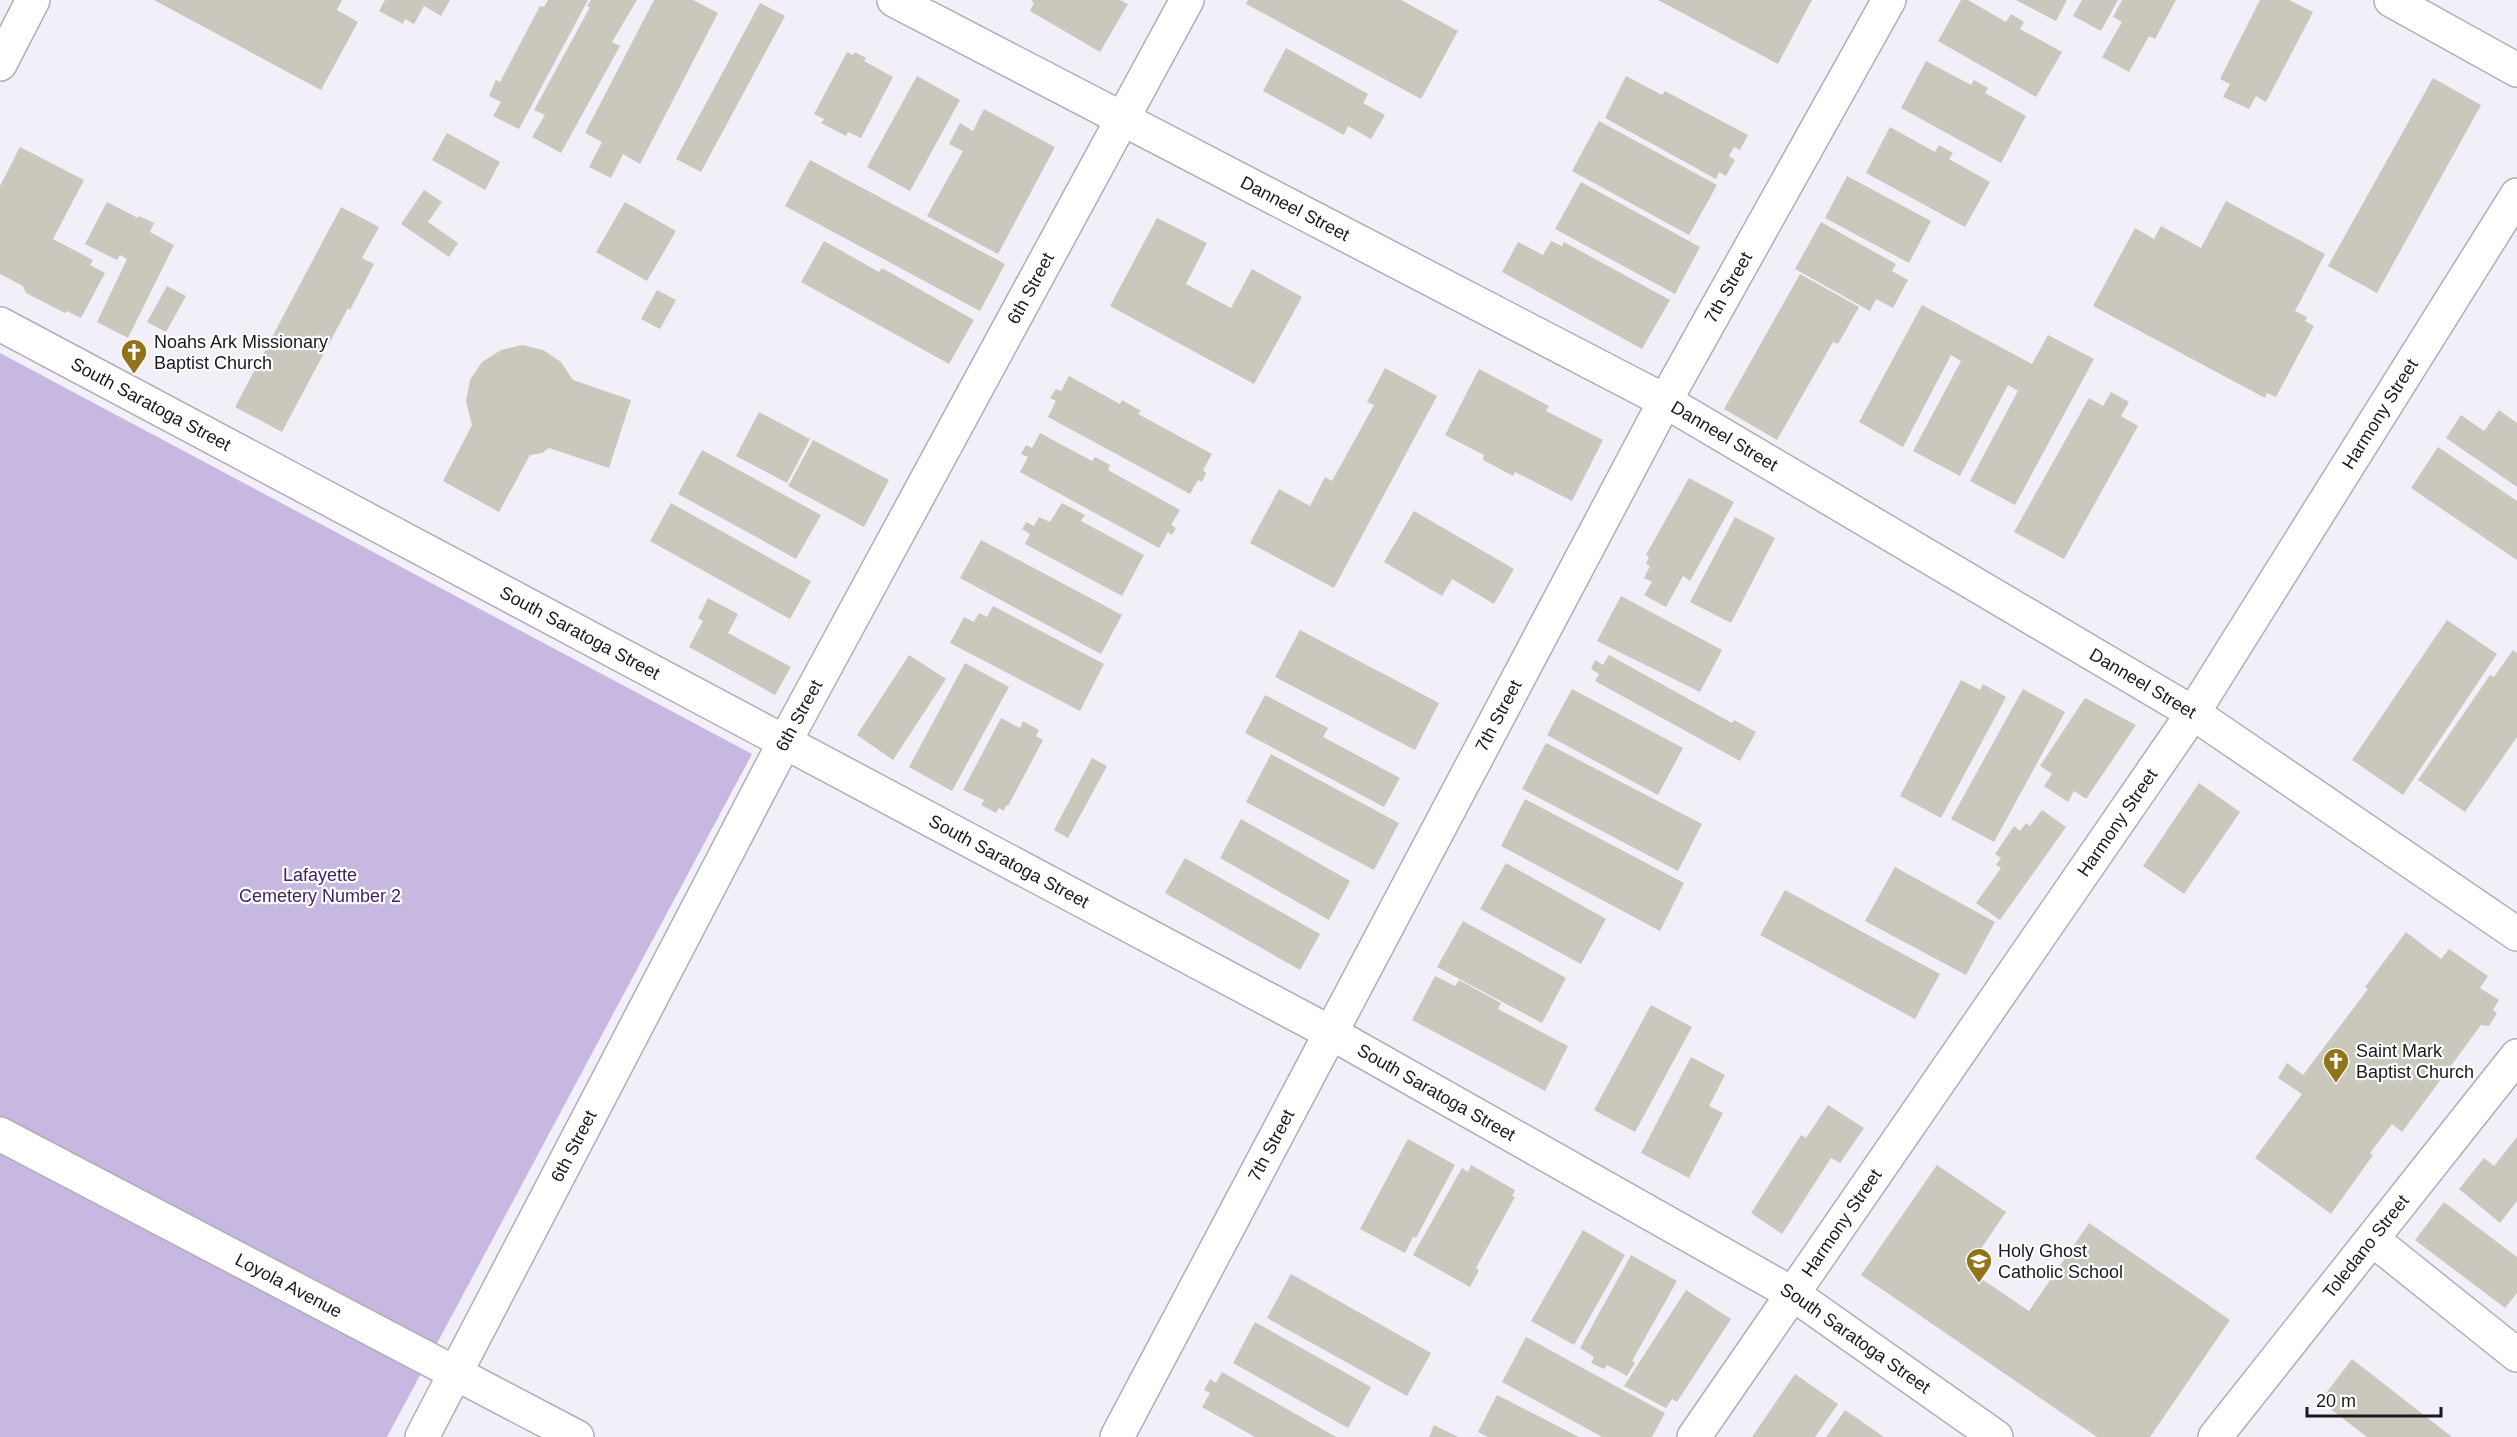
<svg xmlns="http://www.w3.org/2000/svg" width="2517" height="1437" viewBox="0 0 2517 1437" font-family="Arial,sans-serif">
  <rect width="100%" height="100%" fill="#f2eff9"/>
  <path fill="#c7b8e1" d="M0,353l752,401 -365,683h-387z"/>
  <path fill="#cac7bd" d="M154,0h188l-5,10 21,12 -37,68z
    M385,0h65l-9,16 -17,-10 -10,18 -9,-5 -2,5 -24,-13z
    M548,0h40l-69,129 -26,-13 8,-14 -12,-6 7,-16 4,2 40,-76 4,1z
    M591,0h46l-25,42 8,4 -59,107 -29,-16 13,-22 -11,-5 56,-103 -3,-1z
    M654,0h39l25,13 -78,151 -17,-10 -12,24 -22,-11 13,-25 -17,-9z
    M1031,0h89l8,4 -28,48 -70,-41 4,-8z
    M1248,0h153l57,31 -37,68 -175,-95z
    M1658,0h154l-34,64z
    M1961,0h7l38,22 5,-8 13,8 -4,7 42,23 -26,45 -98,-56z
    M2016,0h51l-11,21z
    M2082,0h36l-17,31 -28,-15z
    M2122,0h54l-21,39 -6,-3 -20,36 -27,-15 20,-35 -9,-5z
    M2260,0h29l24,12 -47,90 -10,-6 -7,13 -26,-12 7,-13 -10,-5z
    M760,3l25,13 -84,156 -25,-13z
    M1286,48l82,46 -5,9 22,12 -14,24 -23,-13 -4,9 -81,-44z
    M847,52l6,3 2,-3 11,6 -2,3 29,16 -32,61 -13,-6 -2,4 -25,-13 3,-4 -10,-5z
    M1926,61l45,24 3,-5 14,8 -3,5 41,23 -25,47 -100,-55z
    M917,76l43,24 -50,91 -43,-24z
    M1626,76l36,19 3,-4 83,44 -8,15 -6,-3 -5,9 6,4 -9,16 -7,-4 -3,7 -111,-61z
    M2433,78l48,27 -104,188 -49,-27z
    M984,109l71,38 -57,107 -71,-38 36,-65 -14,-7 11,-21 13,8z
    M1599,121l118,64 -28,50 -117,-64z
    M1890,127l45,25 4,-7 14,8 -4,6 41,23 -25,45 -99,-54z
    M447,133l53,29 -15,28 -53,-30z
    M20,147l64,33 -31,59 40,21 -3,5 15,8 -24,45 -14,-7 -2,2 -39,-20 -3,-7 -23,-12v-88z
    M810,160l195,104 -25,47 -195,-105z
    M1847,176l84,45 -22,42 -84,-45z
    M1581,182l119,65 -25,47 -120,-65z
    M424,190l18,12 -14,20 30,21 -9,14 -48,-33z
    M2226,201l99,53 -30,57 12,6 -2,4 9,5 -38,71 -9,-4 -2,5 -172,-92 42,-78 19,11 7,-13 40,22z
    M107,202l31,16 1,-2 15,7 -4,9 24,13 -46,93 -31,-16 30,-63 -7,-4 -3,5 -32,-16z
    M625,202l51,29 -29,50 -51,-29z
    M341,207l38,20 -17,31 12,6 -24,46 -2,-2 -66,124 -47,-25z
    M1157,218l50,25 -21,41 45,24 21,-39 50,28 -48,87 -144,-78z
    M1821,222l75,42 -4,7 16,9 -15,28 -17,-9 -6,12 -75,-42z
    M824,241l55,31 3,-4 92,52 -25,44 -148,-82z
    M1551,241l11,5 2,-4 106,58 -28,49 -140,-77 16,-30 25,13z
    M1800,274l59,33 -21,37 -5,-2 -56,98 -53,-31z
    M167,286l19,10 -20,36 -19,-10z
    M657,290l19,10 -16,29 -19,-10z
    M1922,305l110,59 16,-29 46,24 -79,146 -45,-24 48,-90 -10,-6 -48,91 -47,-25 48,-90 -10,-6 -48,92 -44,-25z
    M522,345l21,5 18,12 12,18 58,20 -22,68 -60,-20 -7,5 -12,2 -31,57 -56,-31 29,-56 -6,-24 4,-21 12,-18 19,-12z
    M1385,368l52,28 -103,192 -84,-45 29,-54 31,17 15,-29 7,4 42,-76 -7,-3z
    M1479,369l70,37 -3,5 57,29 -31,61 -57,-29 -2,4 -30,-16 1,-5 -39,-20z
    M1069,376l51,28 2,-4 19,11 -3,3 74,40 -9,16 3,3 -4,9 -4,-2 -8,14 -142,-77 8,-16 -6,-3 6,-9 5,2z
    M2111,392l18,10 -8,14 17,10 -74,133 -50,-27 75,-134 14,8z
    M2499,410l18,13v64l-71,-49 15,-23 23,16z
    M759,412l51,27 -23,44 -51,-27z
    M1040,433l52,28 3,-4 15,8 -2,5 72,40 -9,15 5,3 -4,7 -4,-3 -9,16 -139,-76 8,-15 -7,-3 5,-9 6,3z
    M813,440l76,40 -25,47 -76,-41z
    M2438,447l79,54v59l-106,-72z
    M702,450l119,65 -25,44 -118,-65z
    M1689,478l45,24 -44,79 -7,-5 -17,31 -22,-12 8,-13 -8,-4 6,-12 -4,-2 3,-7 -3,-2z
    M671,503l140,78 -21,38 -140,-78z
    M1062,503l23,12 -4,6 63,34 -22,41 -97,-52 5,-10 -8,-5 4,-7 8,4 5,-9 11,5z
    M1414,511l100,58 -20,35 -42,-25 -10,17 -58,-34z
    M1735,517l40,21 -44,85 -41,-21z
    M981,540l141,75 -21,39 -141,-76z
    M1621,596l101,54 -22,42 -103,-51z
    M708,598l30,16 -10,19 63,34 -16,28 -86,-48 14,-26 -5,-3z
    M993,606l111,58 -24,47 -130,-68 14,-26 10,5 5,-9 8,4z
    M2447,620l50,34 -94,141 -51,-35z
    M1300,630l139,73 -24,47 -140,-73z
    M2513,650l4,3v84l-52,75 -47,-32 72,-105 4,2z
    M909,655l37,24 -53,81 -36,-25z
    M1609,655l123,68 2,-3 22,12 -16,29 -145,-80 4,-7 -8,-5 4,-9 8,5z
    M965,663l44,24 -57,104 -43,-24z
    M1961,680l19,10 3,-6 23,13 -65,121 -41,-22z
    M1572,689l111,59 -25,47 -111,-60z
    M2023,689l42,23 -71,130 -43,-23z
    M1265,695l63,33 -5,9 77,41 -16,29 -139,-74z
    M2085,698l51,27 -50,74 -12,-8 -6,11 -24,-16 8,-12 -12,-8z
    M1001,718l19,10 3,-7 16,9 -3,6 7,4 -35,66 -2,-1 -2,6 -5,-3 -3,5 -15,-8 3,-5 -21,-10z
    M1546,743l156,81 -24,47 -156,-82z
    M1271,754l128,69 -25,47 -128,-68z
    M1092,758l15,8 -39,72 -14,-8z
    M2199,783l41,29 -56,82 -41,-28z
    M1525,799l159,84 -24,48 -159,-85z
    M2042,810l24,17 -66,93 -24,-17 25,-35 -5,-3 5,-7 -6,-4 19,-28 6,5 6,-8 4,3z
    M1241,819l109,62 -21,39 -109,-62z
    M1185,858l135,76 -20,36 -135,-77z
    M1506,863l100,56 -25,45 -101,-55z
    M1895,867l100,55 -29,53 -101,-54z
    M1785,890l155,84 -25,45 -155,-84z
    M1463,921l103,57 -24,45 -105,-56z
    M2406,932l35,27 8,-10 39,27 -8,12 19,12 -6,10 4,3 -8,13 -8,-1 -79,107 -10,-8 -22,29 3,2 -42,59 -76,-56 47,-64 -24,-16 9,-15 16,12 65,-86 -3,-2z
    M1435,976l20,10 4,-6 42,23 -3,6 70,37 -23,45 -133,-71z
    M1651,1005l41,22 -57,105 -41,-22z
    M1691,1057l34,18 -16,31 14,7 -34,65 -48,-25z
    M1828,1105l36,23 -24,35 -9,-5 -49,76 -31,-21 50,-78 5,3z
    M2517,1137v64l-17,22 -41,-34 25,-31 10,8z
    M1408,1139l47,26 -39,73 -3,-1 -8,16 -45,-24z
    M1471,1165l44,25 -3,6 3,1 -39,71 3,2 -9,17 -57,-32 49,-87 6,4z
    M1937,1165l69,47 -39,57 62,42 60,-88 141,97 -80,117h-53l-236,-162z
    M2444,1202l73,55v36l-12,15 -90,-68z
    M1583,1230l42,25 -51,90 -43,-24z
    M1631,1255l46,26 -45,80 3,2 -8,13 -20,-11 -3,4 -13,-6 3,-6 -14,-9z
    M1291,1274l140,79 -24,43 -140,-78z
    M1686,1290l45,29 -54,83 -5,-3 -6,9 -42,-22z
    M1255,1322l116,65 -23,41 -115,-65z
    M1526,1337l139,76 -13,24h-50l-100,-55z
    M2352,1359l100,78h-85l-47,-36z
    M1222,1372l114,65h-81l-53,-30 8,-14 -6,-3 6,-11 6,4z
    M1795,1374l43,30 -23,33h-63z
    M1497,1395l82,42h-91l-10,-5z
    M1845,1410l39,27h-58z
    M1434,1425l24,12h-29z"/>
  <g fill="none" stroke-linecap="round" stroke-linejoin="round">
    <g stroke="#b0adb7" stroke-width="36">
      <g id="minor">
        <path id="s1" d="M894,0l771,401 528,312 324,221"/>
        <path d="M2391,0l126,70"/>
        <path d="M0,64l33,-64"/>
        <path id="s2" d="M0,324l1331,709 462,261 203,143"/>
        <path id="s3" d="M0,1134l577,303"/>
        <path d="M2372,1239l145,116"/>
        <path id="s4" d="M422,1437l362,-694 403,-743"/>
        <path id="s5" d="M1117,1437l548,-1036 224,-401"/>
        <path id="s6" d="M1694,1437l499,-724 324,-518"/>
        <path id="s7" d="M2215,1437l302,-381"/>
      </g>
    </g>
    <use href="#minor" stroke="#fff" stroke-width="33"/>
  </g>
  <defs>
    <g id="church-pin" transform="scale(1.35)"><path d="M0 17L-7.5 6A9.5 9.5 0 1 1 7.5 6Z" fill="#917319" stroke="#fff"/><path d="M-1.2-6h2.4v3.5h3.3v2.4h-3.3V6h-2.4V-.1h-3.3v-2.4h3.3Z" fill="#fff"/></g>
    <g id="school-pin" transform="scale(1.35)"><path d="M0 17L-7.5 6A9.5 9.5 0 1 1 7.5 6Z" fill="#917319" stroke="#fff"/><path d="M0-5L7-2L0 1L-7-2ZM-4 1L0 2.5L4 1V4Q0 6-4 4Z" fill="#fff"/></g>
  </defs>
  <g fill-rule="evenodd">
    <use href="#church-pin" x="134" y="352"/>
    <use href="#church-pin" x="2336" y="1061"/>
    <use href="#school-pin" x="1979" y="1261"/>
  </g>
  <g text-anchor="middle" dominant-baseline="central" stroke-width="4.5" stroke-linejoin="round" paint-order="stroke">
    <g font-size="18" fill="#1a191c" stroke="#fff">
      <text stroke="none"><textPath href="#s1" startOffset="452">Danneel Street</textPath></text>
      <text stroke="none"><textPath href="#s4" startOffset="1300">6th Street</textPath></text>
      <text stroke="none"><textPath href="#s5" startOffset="1302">7th Street</textPath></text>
      <text stroke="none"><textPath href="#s2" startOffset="171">South Saratoga Street</textPath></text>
      <text stroke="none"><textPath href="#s6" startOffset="1232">Harmony Street</textPath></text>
      <text stroke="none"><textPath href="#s1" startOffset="938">Danneel Street</textPath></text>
      <text stroke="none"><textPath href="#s2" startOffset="657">South Saratoga Street</textPath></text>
      <text stroke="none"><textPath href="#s1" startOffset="1424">Danneel Street</textPath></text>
      <text stroke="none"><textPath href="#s4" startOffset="814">6th Street</textPath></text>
      <text stroke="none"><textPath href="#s5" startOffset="816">7th Street</textPath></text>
      <text stroke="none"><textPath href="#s6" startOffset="746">Harmony Street</textPath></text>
      <text stroke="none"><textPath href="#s2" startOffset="1143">South Saratoga Street</textPath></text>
      <text stroke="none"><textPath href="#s2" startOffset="1629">South Saratoga Street</textPath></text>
      <text stroke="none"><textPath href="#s4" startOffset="328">6th Street</textPath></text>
      <text stroke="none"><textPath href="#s5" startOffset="330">7th Street</textPath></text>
      <text stroke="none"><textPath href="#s6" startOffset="260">Harmony Street</textPath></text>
      <text stroke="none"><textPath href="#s7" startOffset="243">Toledano Street</textPath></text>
      <text stroke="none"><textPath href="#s3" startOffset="326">Loyola Avenue</textPath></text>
      <text stroke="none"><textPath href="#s2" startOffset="2115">South Saratoga Street</textPath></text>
    </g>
    <g font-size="18" fill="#1a191c" stroke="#fff" text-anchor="start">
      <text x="154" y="342">Noahs Ark Missionary<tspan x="154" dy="21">Baptist Church</tspan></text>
      <text x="2356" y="1051">Saint Mark<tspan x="2356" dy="21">Baptist Church</tspan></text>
      <text x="1998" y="1251">Holy Ghost<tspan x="1998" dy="21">Catholic School</tspan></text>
    </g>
    <g font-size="18" fill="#412364" stroke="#fff">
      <text x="320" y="875">Lafayette<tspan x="320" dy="21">Cemetery Number 2</tspan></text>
    </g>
  </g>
  <path d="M2307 1407v9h134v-9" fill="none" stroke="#1a191c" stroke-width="3"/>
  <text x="2316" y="1407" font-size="18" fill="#1a191c" stroke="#ffffff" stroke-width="4.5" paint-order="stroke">20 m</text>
</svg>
